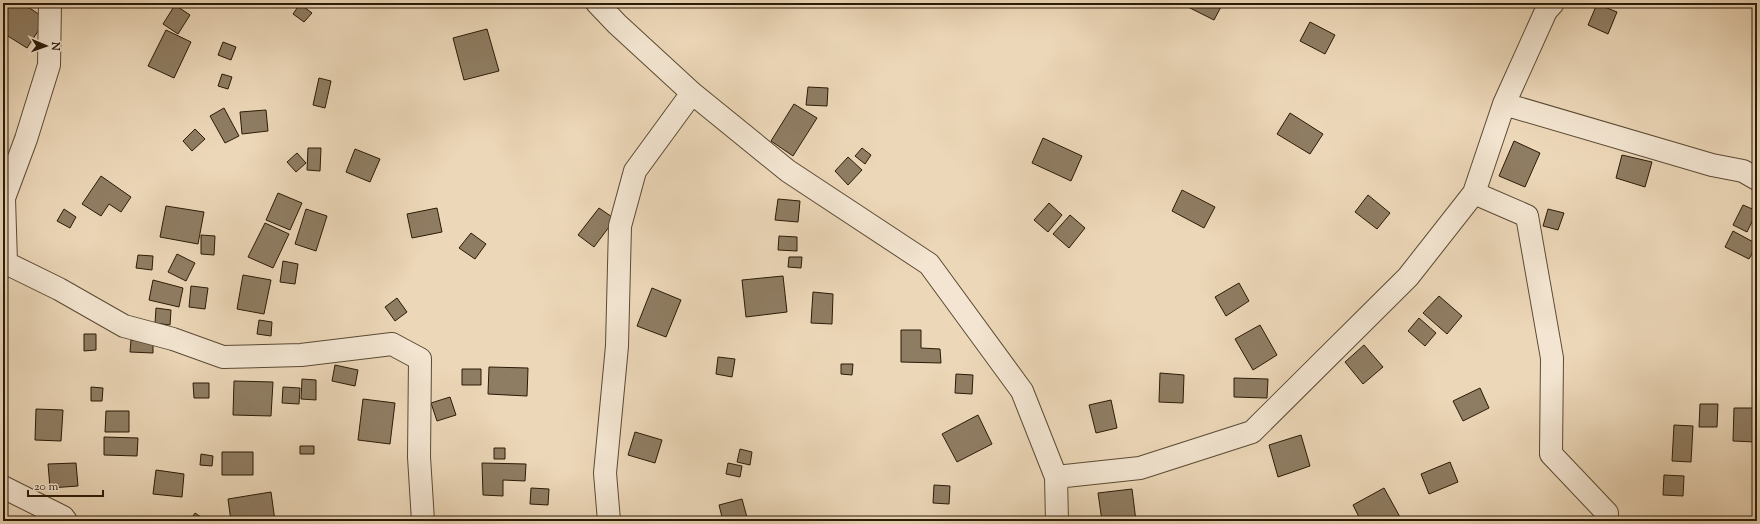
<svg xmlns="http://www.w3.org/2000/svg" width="1760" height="524" viewBox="0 0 1760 524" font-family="'Sorts Mill Goudy',serif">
  <rect width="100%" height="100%" fill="#ecd7b8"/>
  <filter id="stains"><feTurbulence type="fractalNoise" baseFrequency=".005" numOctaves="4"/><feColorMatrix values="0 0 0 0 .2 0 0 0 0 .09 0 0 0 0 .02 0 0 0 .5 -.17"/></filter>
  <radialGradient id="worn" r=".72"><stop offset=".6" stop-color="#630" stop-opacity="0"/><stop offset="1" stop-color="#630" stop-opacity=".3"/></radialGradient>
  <path fill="#8f7d63" stroke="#2a1b07" d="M3,3h19l24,16 -19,29 -24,-15z
    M1184,3h39l-9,17 -30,-15z
    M300,4l12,9 -8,9 -11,-8z
    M1597,4l20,8 -9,22 -20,-9z
    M175,5l15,10 -12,19 -15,-10z
    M1310,22l25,13 -10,19 -25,-13z
    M487,29l12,42 -35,9 -11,-42z
    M166,30l25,12 -17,36 -26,-12z
    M223,42l13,5 -5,13 -13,-5z
    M222,74l10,3 -4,12 -10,-3z
    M319,78l12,3 -6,27 -12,-3z
    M808,87l20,1 -1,18 -21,-1z
    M794,104l23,14 -24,38 -22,-15z
    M224,108l15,28 -14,7 -15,-27z
    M266,110l2,21 -26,3 -2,-22z
    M1290,113l33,21 -13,20 -33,-20z
    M195,129l10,10 -13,12 -9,-10z
    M1043,138l39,18 -11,25 -39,-18z
    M1514,141l26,12 -15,34 -26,-11z
    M3,148h4v21h-4z
    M308,148h13l-1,23 -13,-1z
    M862,148l9,7 -6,9 -10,-8z
    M355,149l25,10 -10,23 -24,-10z
    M297,153l9,10 -10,9 -9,-10z
    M1622,155l30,7 -7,25 -29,-9z
    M848,157l14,13 -14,15 -13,-14z
    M101,176l30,21 -10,15 -12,-8 -8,12 -19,-12z
    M1182,190l33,17 -11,21 -32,-17z
    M278,193l24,10 -12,27 -24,-10z
    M1368,195l22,18 -13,16 -22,-17z
    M778,199l22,2 -2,21 -23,-2z
    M1049,203l13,12 -14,17 -14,-12z
    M1743,205l14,6 -10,21 -14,-7z
    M166,206l38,6 -6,32 -38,-7z
    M437,208l5,24 -30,6 -5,-24z
    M599,208l16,11 -21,28 -16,-12z
    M64,209l12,8 -6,11 -13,-7z
    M306,209l21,7 -11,35 -21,-7z
    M1548,209l16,4 -6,17 -15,-4z
    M1070,215l15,13 -16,20 -16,-14z
    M265,223l24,11 -16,34 -25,-11z
    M1733,231l24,13 -8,15 -24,-12z
    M471,233l15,11 -11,15 -16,-11z
    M201,235l14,1 -1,19 -13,-1z
    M779,236l18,1v14l-19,-1z
    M177,254l18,9 -9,18 -18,-9z
    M138,255l15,1 -1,14 -16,-2z
    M789,257h13l-1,11 -13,-1z
    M283,261l15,3 -3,20 -15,-2z
    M243,275l28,5 -7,34 -27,-5z
    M783,276l4,36 -41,5 -4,-37z
    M153,280l30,8 -4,19 -30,-7z
    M1239,283l10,18 -23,15 -11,-19z
    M191,286l17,2 -3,21 -16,-2z
    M652,288l29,12 -15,37 -29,-11z
    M813,292l20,2 -1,30 -21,-1z
    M1439,296l23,20 -15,18 -24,-21z
    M397,298l10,14 -12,9 -10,-14z
    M156,308l15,2 -1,15 -15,-2z
    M1419,318l17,15 -11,13 -17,-15z
    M259,320l13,2 -1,14 -14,-2z
    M1260,325l17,30 -24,15 -18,-31z
    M901,330h20v18l19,1 1,14 -40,-1z
    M84,334h12v16l-12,1z
    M131,340l22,1v12l-23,-1z
    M1364,345l19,22 -20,17 -18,-22z
    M718,357l17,2 -3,18 -16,-3z
    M841,364h12l-1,11 -11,-1z
    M335,365l23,5 -3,16 -23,-5z
    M489,367l39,1 -1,28 -39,-2z
    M462,369h19v16h-19z
    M1160,373l24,2 -1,28 -24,-1z
    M956,374l17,1 -1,19 -17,-1z
    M1234,378l34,1 -1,19 -33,-1z
    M302,379l14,1v20l-15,-1z
    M234,381l39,1 -2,34 -38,-1z
    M193,383h16v15h-15z
    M91,387l12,1 -1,13h-11z
    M283,387l17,1 -1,16 -17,-1z
    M1480,388l9,20 -26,13 -10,-20z
    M450,397l6,18 -19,6 -6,-18z
    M363,399l32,4 -5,41 -32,-4z
    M1111,400l6,28 -21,5 -7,-28z
    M1700,404h18l-1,23h-18z
    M1734,408h22l-1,34 -22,-1z
    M36,409l27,1 -2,31 -26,-1z
    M106,411h23v21h-24z
    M978,415l14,29 -35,18 -15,-28z
    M1674,425l19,1 -2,36 -19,-1z
    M635,432l27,8 -7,23 -27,-8z
    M1301,435l9,31 -32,11 -9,-32z
    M104,437l34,1 -1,18 -33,-1z
    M300,446h14v8h-14z
    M494,448h11v11h-11z
    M740,449l12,3 -2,13 -13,-3z
    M222,452h31v23h-31z
    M201,454l12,2 -1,10 -12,-1z
    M1450,462l8,20 -29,12 -8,-20z
    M76,463l2,23 -28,2 -2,-24z
    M482,463l44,1 -1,17 -22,-1v16l-20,-1z
    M728,463l14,3 -2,11 -14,-3z
    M156,470l28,4 -2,23 -29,-3z
    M1664,475l20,1 -1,20 -20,-1z
    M934,485l16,1 -1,18 -16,-1z
    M531,488l18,1 -1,16 -18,-1z
    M1384,488l16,29 -7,4h-32l-8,-16z
    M1132,489l4,32h-34l-4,-28z
    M271,492l4,29h-44l-3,-22z
    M742,499l6,22h-25l-4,-16z
    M195,513l12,8h-17z"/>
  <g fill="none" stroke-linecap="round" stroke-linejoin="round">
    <g stroke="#5a4a33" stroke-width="24">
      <path id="street" d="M597,3l20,21 75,69 96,78 141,93 93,127 34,86 1,44
        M1504,104l208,61 31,6 14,8
        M1474,193l53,23 25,142 -1,96 56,59v8
        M6,263l53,26 65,37 49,13 50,18 78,-2 91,-11 28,15 -1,98 4,64
        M3,267l3,-4 -2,-65 22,-59 23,-74 1,-62
        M1056,477l84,-9 112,-36 156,-155 66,-84 30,-89 42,-93 7,-8
        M3,487l60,30 3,4
        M609,521l-4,-48 12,-127 3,-120 15,-55 57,-78"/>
    </g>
    <use href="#street" stroke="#f3e5d1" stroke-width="22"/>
  </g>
  <rect width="1760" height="524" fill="none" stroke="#ecd7b8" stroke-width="16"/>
  <rect x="4" y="4" width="1752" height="516" fill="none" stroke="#2a1b07" stroke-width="2"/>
  <rect x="8" y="8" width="1744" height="508" fill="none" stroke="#2a1b07"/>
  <g transform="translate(46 46) rotate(92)" stroke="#f3e5d1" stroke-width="3" paint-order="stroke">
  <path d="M0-3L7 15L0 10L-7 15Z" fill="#2a1b07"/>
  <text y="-6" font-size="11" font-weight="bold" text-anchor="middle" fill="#2a1b07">N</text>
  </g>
  <path d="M28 490v6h75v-6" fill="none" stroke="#2a1b07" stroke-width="2"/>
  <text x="34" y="490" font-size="12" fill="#2a1b07" stroke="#f3e5d1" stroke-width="3" paint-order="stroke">20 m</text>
  <rect width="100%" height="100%" filter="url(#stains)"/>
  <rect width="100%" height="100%" fill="url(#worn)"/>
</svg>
